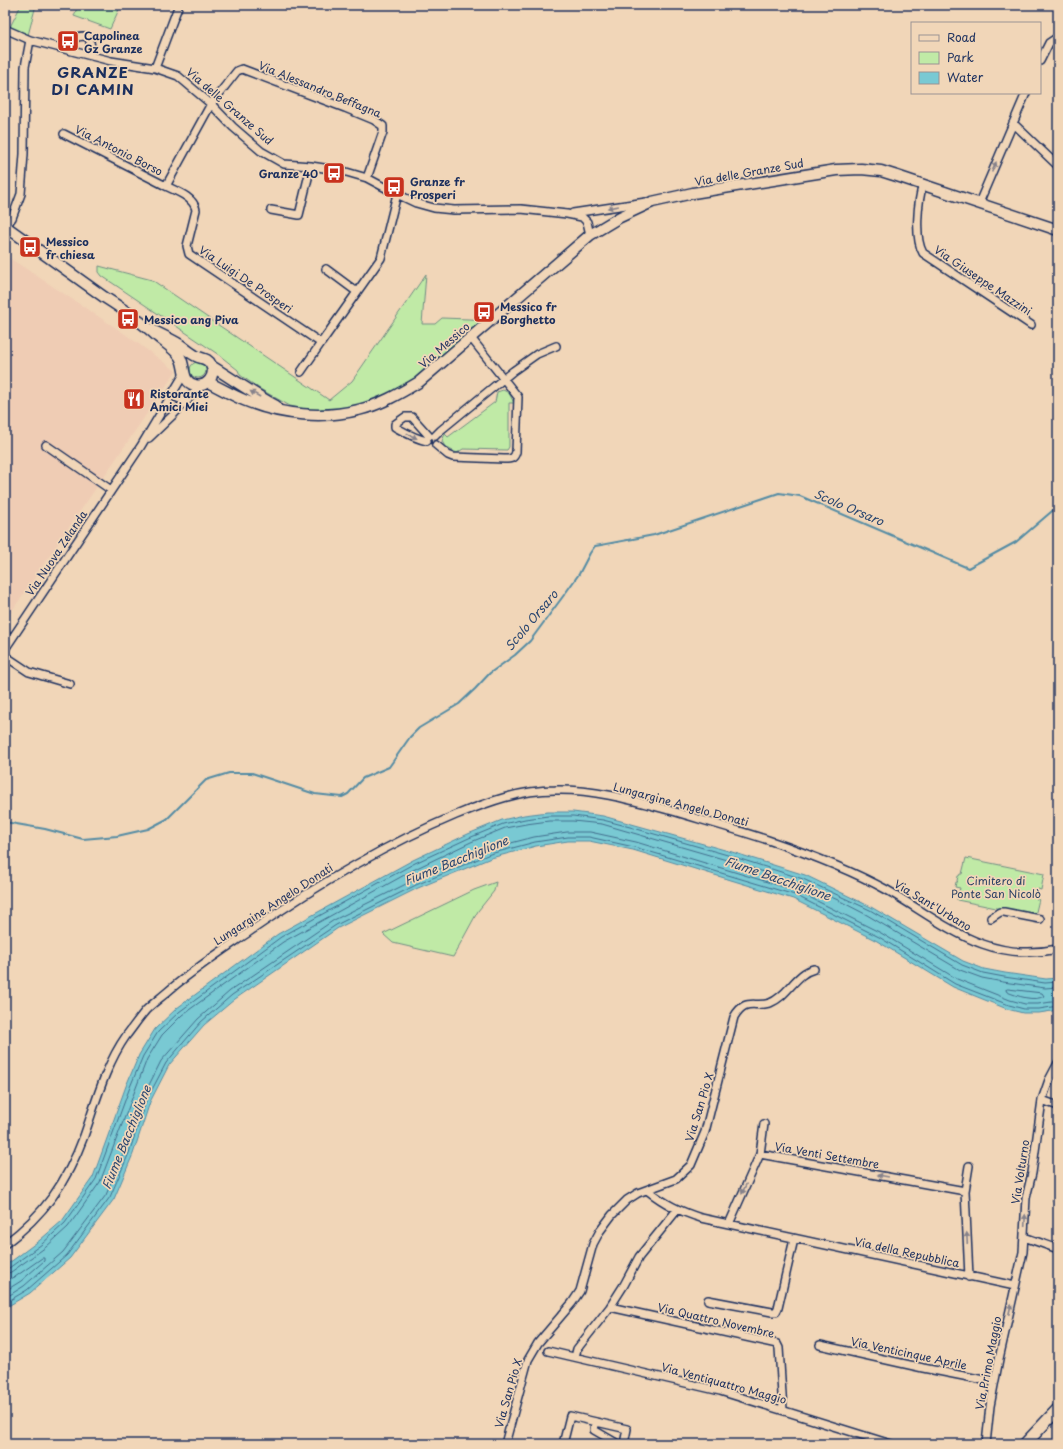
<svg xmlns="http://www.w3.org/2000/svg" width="1063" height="1449" viewBox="0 0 1063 1449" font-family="'Playpen Sans',sans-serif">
  <rect width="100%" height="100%" fill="#f1d6b8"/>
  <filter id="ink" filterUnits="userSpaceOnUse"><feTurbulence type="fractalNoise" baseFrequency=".025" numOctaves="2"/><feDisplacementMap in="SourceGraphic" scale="8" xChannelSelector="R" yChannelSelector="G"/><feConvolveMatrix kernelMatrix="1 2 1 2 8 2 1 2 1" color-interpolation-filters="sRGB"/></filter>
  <g filter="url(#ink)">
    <path fill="#efccb4" d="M5,255l120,79 51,37 -171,250z"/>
    <path fill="#c0eaa6" stroke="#6e8c82" d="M21,5h15l-9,34 -18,-10z
      M78,5h43l-11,24 -36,-13z
      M99,266l53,14 177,120 23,-19 74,-107 -4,50h13l7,-6 52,2 -74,64 -87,31 -43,-9 -30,-17 -20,-14 -2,-5 -19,-15 -117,-79 -3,-4z
      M190 370a8 8 0 1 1 16 0a8 8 0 1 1-16 0Z
      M503,390l6,3 5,10h-5v44l-2,3 -44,-1 -6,4 -12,-6 -3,-6 3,-7 3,3 47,-35 2,-10z
      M966,858l78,16 -3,16 -3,-1 -2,10h3l-4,17 -78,-16 3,-12 -5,-1 1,-5h2l-1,-1 1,-5h1l1,-2h2z
      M496,882l-2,9 -16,20 -25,46 -60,-14 -10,-9 91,-44z"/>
    <path fill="#79c9d3" stroke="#538ba4" d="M548,812h25l30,4 129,36 73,23 66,32 92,54 21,8 21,4 41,6 12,-1v32l-19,3h-16l-16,-4 -54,-22 -76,-46 -84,-42 -160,-49 -44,-9h-21l-32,5 -45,12 -73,30 -80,40 -103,71 -31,26 -35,40 -19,37 -17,52 -19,45 -44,59 -40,35 -25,15v-42l35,-26 22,-19 31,-44 33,-91 13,-31 16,-26 22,-21 101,-74 135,-74 55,-26 34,-14 22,-5z"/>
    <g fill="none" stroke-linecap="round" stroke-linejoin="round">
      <path stroke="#416d8d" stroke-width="1" d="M1008,989l34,4 2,3c-9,6 -27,0 -37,-4l-1,-2z
        M5,1269l4,-1 33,-24 23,-21 31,-44 34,-92 13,-31 15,-24 21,-20 102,-75 134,-74 54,-25 34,-14 22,-5 23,-3h25l30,4 27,7 101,29 72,23 67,31 92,55 21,8 21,4 41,6 13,-1
        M5,1274l6,-2 35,-25 22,-20 32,-45 47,-123 15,-24 20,-20 101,-73 134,-74 54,-26 34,-14 21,-4 23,-3h24l29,3 128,37 71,23 37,16 29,15 93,55 22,8 21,4 42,6 13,-1
        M5,1280l10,-3 27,-19h2v3l-23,20 -16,10
        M5,1298l19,-12 39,-34 43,-57 18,-44 18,-52 19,-38 37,-42 32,-28 104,-71 80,-40 74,-31 46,-12 33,-5h23l46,10 161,49 84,42 76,46 53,21 15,4h13l20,-3
        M5,1303l22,-13 40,-35 43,-58 19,-44 17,-52 20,-38 35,-41 31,-27 104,-70 80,-40 74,-31 45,-12 33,-5h21l45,10 161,48 84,42 76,47 54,21 15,4h15l19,-3"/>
      <path stroke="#538ba4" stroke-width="2" d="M5,822l40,7 38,10 34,-3 31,-7 19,-10 39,-39 23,-7h23l63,21 27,3 6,-3 15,-16 26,-11 21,-30 9,-9 40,-24 16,-15 15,-16 25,-18 15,-14 34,-46 15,-21 11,-21 5,-7 6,-1 53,-10 125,-42 21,3 168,72 48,-26 42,-36"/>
      <g stroke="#1b2f5e" stroke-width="10">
        <path id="street" d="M5,29l25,11 38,10 43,11 44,7 23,8 33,28 22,23 28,24 23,13 27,2 32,5 24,7 30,16 19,9 18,5 20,2 67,-1 46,5 15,3 5,5 3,13
          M68,50c3,-11 9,-16 21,-13l2,10v9
          M1040,61l9,-18 9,-6
          M155,68l23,-61
          M1013,123l45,43
          M64,134l102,52 45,-82 26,-33 5,-2 103,39 29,12 9,6v6l-16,46
          M923,184c-5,16 -9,54 0,69l108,72
          M166,186c10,5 28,11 30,24l-9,36 2,8 132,89 60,-85 16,-64
          M979,203l47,-110
          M271,210l28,5 12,-49
          M573,213l73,-11
          M6,226l6,-8 9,-24 3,-40 1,-87 5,-27
          M326,269l31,23
          M301,372l20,-29
          M173,393c3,6 8,7 15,7
          M435,436l6,-6 72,-59 24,-17 19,-8
          M149,438l23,-22 28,-30
          M427,441c-11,-2 -23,-9 -32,-14v-3l10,-7h7l17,19
          M46,445l65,45
          M436,445l12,10 5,2 51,2c7,0 10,0 12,-7l2,-55 -47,-59
          M5,649l136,-203 43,-72
          M5,656l24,16 41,12
          M991,918l9,-6h4l36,7
          M1042,1100l16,6
          M760,1154l205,37 4,86
          M647,1190c18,14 32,21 54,28l314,68
          M965,1191l4,-25
          M1057,1199l1,1
          M729,1224l31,-70 4,-30
          M1024,1237l34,12
          M5,1244c39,-29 62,-62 79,-108 12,-34 21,-70 42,-100 7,-9 13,-18 20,-26 6,-6 13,-11 20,-17 25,-22 54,-41 83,-61 65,-45 133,-86 207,-117 32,-13 64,-25 99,-25 39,-1 77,10 114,20 33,10 66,19 99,30 41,14 81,29 119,50 57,33 99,74 171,59
          M708,1300l64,12h4l2,-4 16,-69
          M610,1307l167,37 2,4 4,62
          M820,1345l103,23 71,14
          M548,1351l172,40 171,53
          M575,1357l2,-8 33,-42 14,-22 15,-28 38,-47
          M595,1422l-1,8 24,14
          M505,1444l23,-84 10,-17 34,-40 8,-12 13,-47 7,-13 12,-16 15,-15 11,-7 38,-14 15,-14 14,-33 29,-115c12,-20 19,-9 36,-14 18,-7 26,-30 44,-34
          M563,1444l7,-28 57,13 -3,15
          M986,1444l4,-38 9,-47 24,-107 3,-54 6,-25 10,-73 7,-20 9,-17"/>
      </g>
      <g stroke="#1b2f5e" stroke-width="13">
        <path id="secondary" d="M5,226c33,24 66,47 99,71 19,12 38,25 54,40 7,6 18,13 22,20 6,10 1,25 15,28 11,3 22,-9 16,-20 -3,-7 -9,-6 -15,-9 -6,-3 -11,-8 -17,-12 -10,-6 -20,-10 -30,-16
          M213,367c21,13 41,27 63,39
          M208,382c14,7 27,15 41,20 33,13 75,17 109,8 22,-5 41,-16 61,-28l171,-147 30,-18 32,-15 41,-9 143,-23 25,-1 20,2 16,5 161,54"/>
      </g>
      <g stroke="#1b2f5e" stroke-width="14">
        <path id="primary" d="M1025,1444l33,-35"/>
      </g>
      <use href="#street" stroke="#f1d6b8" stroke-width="7"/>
      <use href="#secondary" stroke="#f1d6b8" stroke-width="10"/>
      <use href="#primary" stroke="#f1d6b8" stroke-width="11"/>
    </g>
    <defs><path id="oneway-solid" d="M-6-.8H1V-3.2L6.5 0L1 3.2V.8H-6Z"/></defs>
    <g fill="#86828b">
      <use href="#oneway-solid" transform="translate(994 167) rotate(-67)"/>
      <use href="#oneway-solid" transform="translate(613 207) rotate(170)"/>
      <use href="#oneway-solid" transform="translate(255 394) rotate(-150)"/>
      <use href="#oneway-solid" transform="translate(412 436) rotate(27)"/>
      <use href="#oneway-solid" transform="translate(883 1176) rotate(-170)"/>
      <use href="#oneway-solid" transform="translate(744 1189) rotate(114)"/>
      <use href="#oneway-solid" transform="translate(1025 1220) rotate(-87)"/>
      <use href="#oneway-solid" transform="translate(967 1238) rotate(-93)"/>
      <use href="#oneway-solid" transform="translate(1010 1309) rotate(-77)"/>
    </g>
  </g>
  <defs>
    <g id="bus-square" transform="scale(1.15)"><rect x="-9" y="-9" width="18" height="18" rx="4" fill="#c8321e" stroke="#f1d6b8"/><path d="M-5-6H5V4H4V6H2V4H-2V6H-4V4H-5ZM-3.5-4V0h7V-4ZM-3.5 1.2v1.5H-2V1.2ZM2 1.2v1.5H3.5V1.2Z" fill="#fff"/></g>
    <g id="restaurant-square" transform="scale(1.15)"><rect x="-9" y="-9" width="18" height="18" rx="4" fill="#c8321e" stroke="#f1d6b8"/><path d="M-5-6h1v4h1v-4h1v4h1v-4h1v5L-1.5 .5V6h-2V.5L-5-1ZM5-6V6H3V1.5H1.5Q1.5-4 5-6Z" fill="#fff"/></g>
  </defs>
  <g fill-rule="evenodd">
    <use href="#bus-square" x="68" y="41"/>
    <use href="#bus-square" x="334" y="173"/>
    <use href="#bus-square" x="394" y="187"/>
    <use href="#bus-square" x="30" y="247"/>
    <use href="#bus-square" x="484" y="312"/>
    <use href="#bus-square" x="128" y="319"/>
    <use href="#restaurant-square" x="134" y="399"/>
  </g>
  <g text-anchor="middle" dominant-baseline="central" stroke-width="3.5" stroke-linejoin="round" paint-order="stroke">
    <g font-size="11" font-weight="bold" fill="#1b2f5e" stroke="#f1d6b8" text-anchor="start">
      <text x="84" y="35">Capolinea<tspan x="84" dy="13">Gz Granze</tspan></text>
      <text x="318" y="173" text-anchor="end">Granze 40</text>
      <text x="410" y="181">Granze fr<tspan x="410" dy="13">Prosperi</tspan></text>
      <text x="46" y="241">Messico<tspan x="46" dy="13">fr chiesa</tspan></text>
      <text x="500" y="306">Messico fr<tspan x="500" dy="13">Borghetto</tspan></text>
      <text x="144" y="319">Messico ang Piva</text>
      <text x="150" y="393">Ristorante<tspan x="150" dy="13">Amici Miei</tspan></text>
    </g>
    <g font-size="11" fill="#1b2f5e" stroke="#f1d6b8">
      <text transform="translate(320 89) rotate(22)">Via Alessandro Beffagna</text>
      <text transform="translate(230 106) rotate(41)">Via delle Granze Sud</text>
      <text transform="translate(119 150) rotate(27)">Via Antonio Borso</text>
      <text transform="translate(749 172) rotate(-10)">Via delle Granze Sud</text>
      <text transform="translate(246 279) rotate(34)">Via Luigi De Prosperi</text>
      <text transform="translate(983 280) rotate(34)">Via Giuseppe Mazzini</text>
      <text transform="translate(444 345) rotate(-41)">Via Messico</text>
      <text transform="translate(56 553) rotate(-56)">Via Nuova Zelanda</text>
      <text transform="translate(681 804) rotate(15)">Lungargine Angelo Donati</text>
      <text transform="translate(273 904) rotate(-33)">Lungargine Angelo Donati</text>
      <text transform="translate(933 905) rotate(31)">Via Sant'Urbano</text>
      <text transform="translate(699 1107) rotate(-73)">Via San Pio X</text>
      <text transform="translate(827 1155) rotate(10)">Via Venti Settembre</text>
      <text transform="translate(1020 1172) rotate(-81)">Via Volturno</text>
      <text transform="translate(907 1252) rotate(12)">Via della Repubblica</text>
      <text transform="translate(716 1320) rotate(13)">Via Quattro Novembre</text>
      <text transform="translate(909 1353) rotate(12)">Via Venticinque Aprile</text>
      <text transform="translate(988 1363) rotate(-79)">Via Primo Maggio</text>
      <text transform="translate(724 1383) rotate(15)">Via Ventiquattro Maggio</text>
      <text transform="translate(508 1393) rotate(-74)">Via San Pio X</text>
    </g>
    <g font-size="11" fill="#2c4265" stroke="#f1d6b8">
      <text x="996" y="880">Cimitero di<tspan x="996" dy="13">Ponte San Nicolò</tspan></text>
    </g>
    <g font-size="12" font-style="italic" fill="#294670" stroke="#f1d6b8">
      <text transform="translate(849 507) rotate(23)">Scolo Orsaro</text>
      <text transform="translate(531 620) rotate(-50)">Scolo Orsaro</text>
      <text transform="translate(456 860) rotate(-22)">Fiume Bacchiglione</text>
      <text transform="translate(778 878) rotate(19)">Fiume Bacchiglione</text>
      <text transform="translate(126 1137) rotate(-68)">Fiume Bacchiglione</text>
    </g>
    <g font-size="15" font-weight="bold" letter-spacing="1" fill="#1b2f5e" stroke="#f1d6b8">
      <text x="93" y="71">GRANZE<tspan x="93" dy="17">DI CAMIN</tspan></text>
    </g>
  </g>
  <rect width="1063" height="1449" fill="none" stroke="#f1d6b8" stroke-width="20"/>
  <rect x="10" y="10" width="1043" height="1429" fill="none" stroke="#1b2f5e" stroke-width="1.5" filter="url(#ink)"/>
  <rect x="911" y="22" width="130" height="72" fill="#f1d6b8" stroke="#9b9394"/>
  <rect x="919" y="35" width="20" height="6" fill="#f1d6b8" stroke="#9b9394"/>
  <text x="947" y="42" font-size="12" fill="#1b2f5e">Road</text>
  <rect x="919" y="52" width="20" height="12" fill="#c0eaa6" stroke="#9b9394"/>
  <text x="947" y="62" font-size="12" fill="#1b2f5e">Park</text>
  <rect x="919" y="72" width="20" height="12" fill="#79c9d3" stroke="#9b9394"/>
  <text x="947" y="82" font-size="12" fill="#1b2f5e">Water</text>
</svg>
